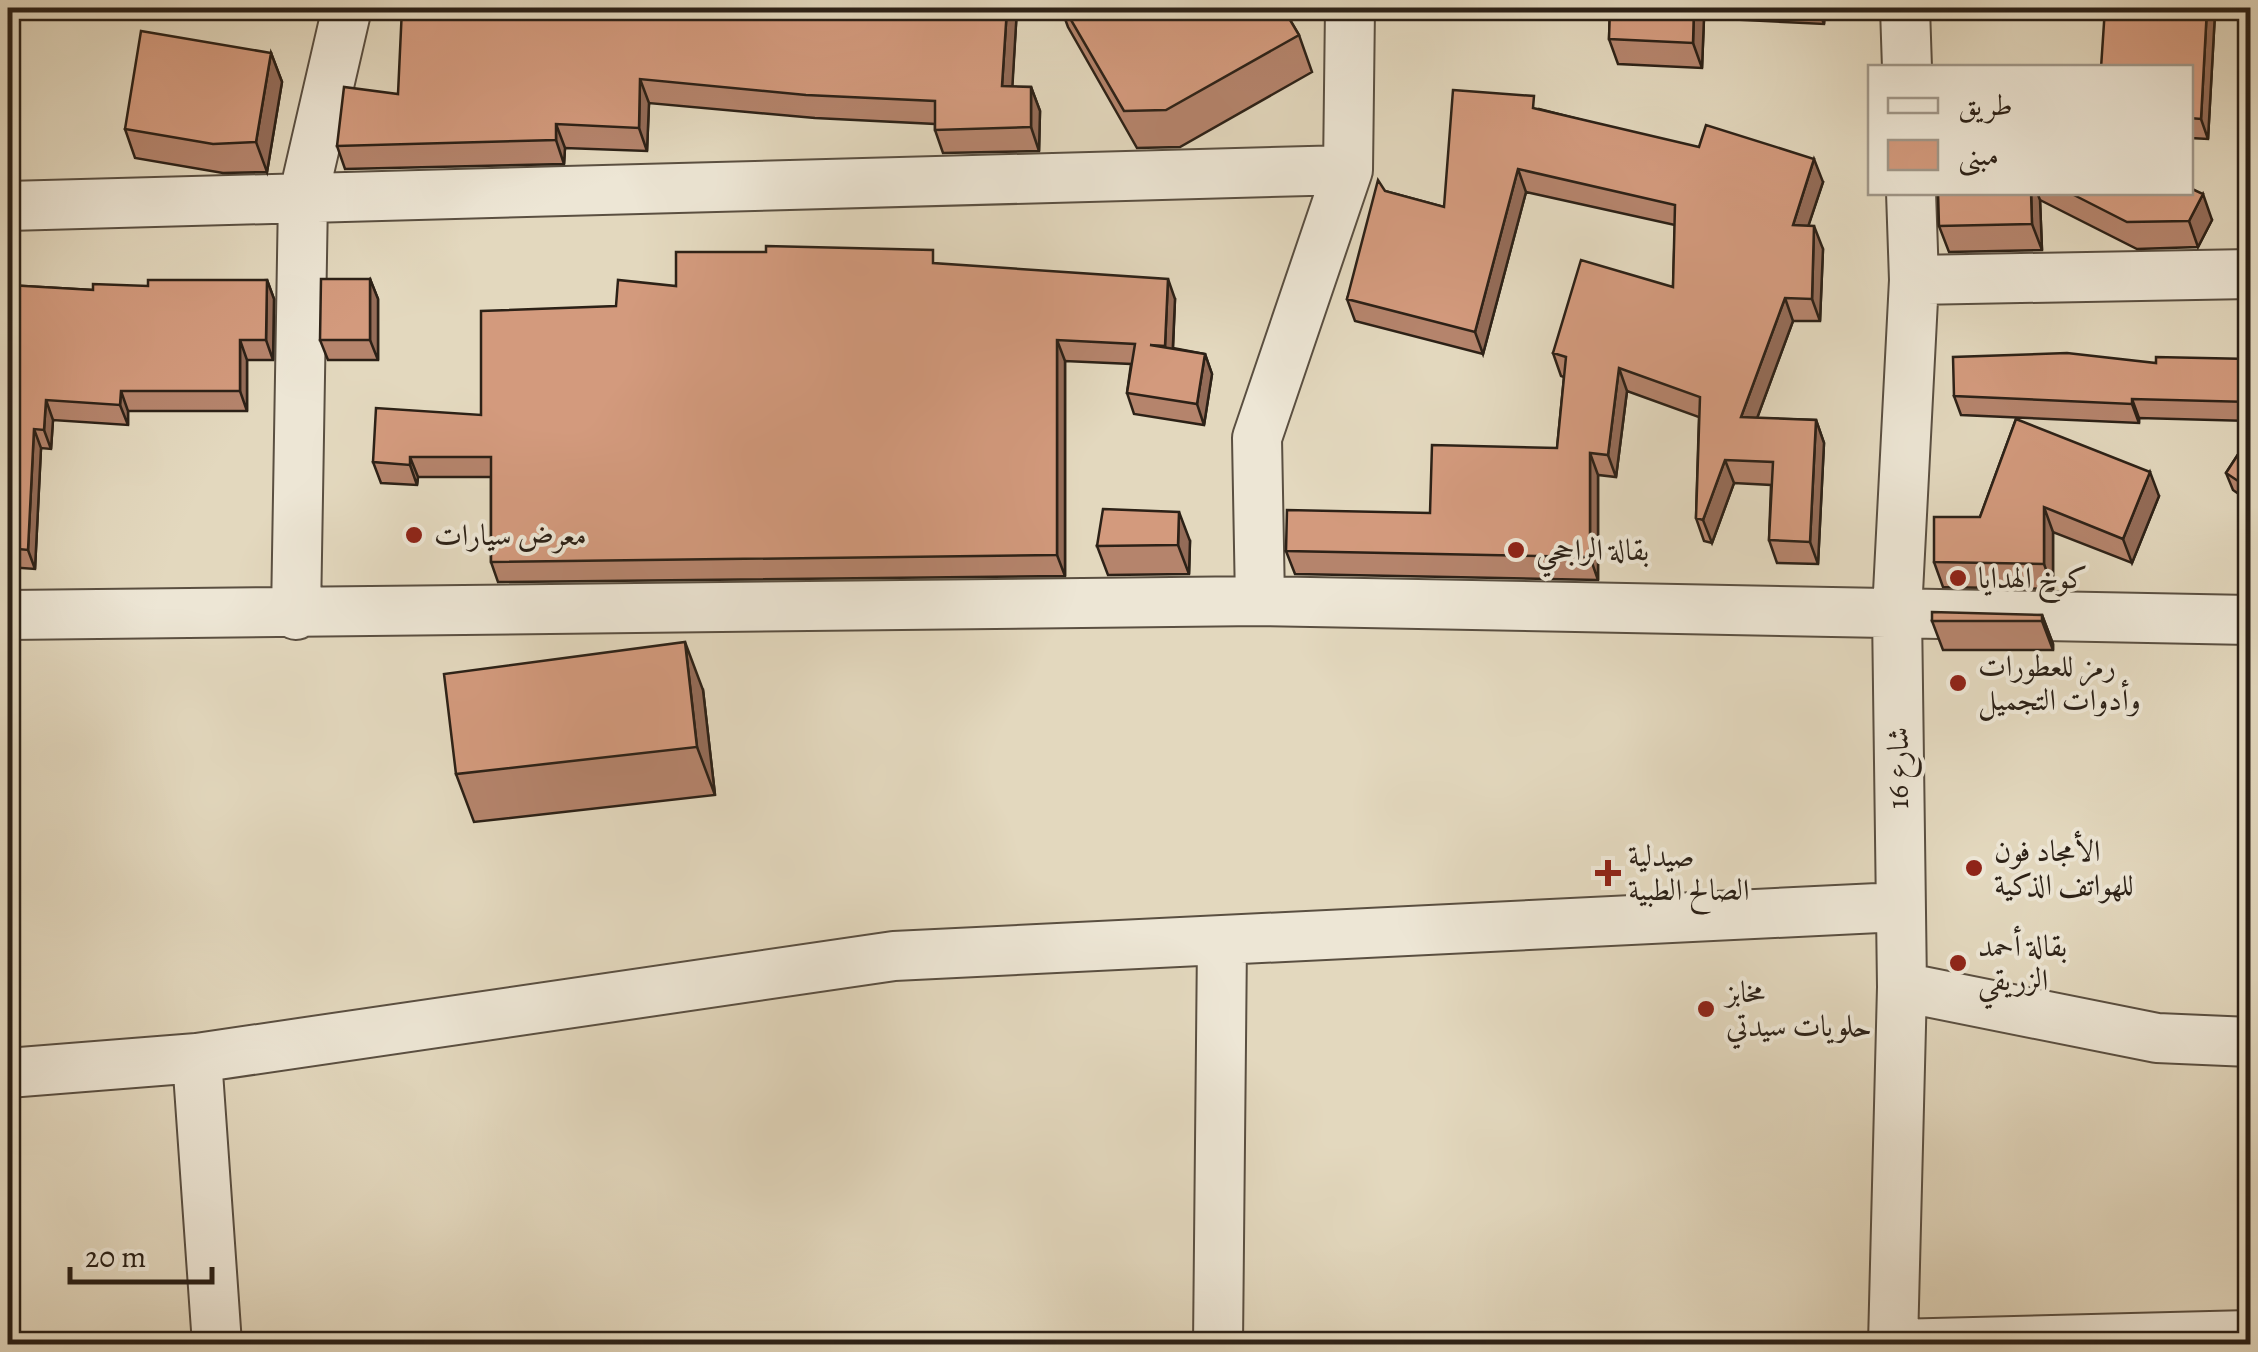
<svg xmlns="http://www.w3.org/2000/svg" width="2258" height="1352" viewBox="0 0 2258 1352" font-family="Alegreya,Amiri,serif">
  <rect width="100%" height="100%" fill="#e3d8be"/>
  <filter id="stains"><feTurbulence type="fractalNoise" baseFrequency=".002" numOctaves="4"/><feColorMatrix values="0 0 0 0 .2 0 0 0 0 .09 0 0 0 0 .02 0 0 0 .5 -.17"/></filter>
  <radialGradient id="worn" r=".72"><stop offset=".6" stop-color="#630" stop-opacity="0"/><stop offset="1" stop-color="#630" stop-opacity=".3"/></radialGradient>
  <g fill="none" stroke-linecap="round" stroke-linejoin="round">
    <g stroke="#5a4f41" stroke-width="52">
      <path id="minor" d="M1905,8l2,60
        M1911,192l3,88 -17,332 5,375 -9,357 357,-9
        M8,206l1340,-36
        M1914,280l336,-6
        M1260,601l-3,-163 91,-268 2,-162
        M8,615l1252,-14 990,19
        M296,615l7,-417 44,-190
        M1902,987l255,51 93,4
        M197,1058l20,286
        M8,1073l189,-15 697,-102 1005,-49
        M1218,1344l4,-402"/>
    </g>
    <use href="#minor" stroke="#ede6d5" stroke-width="48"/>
  </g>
  <path fill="#b5846c" stroke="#2c2117" stroke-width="2.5" d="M1017,8l-5,79h19l9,24 -1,40 -96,2 -8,-23v-6l-120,-6 -166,-15 -2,48 -82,-3 -1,16 -219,5 -8,-23 61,-52z
    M1061,8h222l16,27 13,37 -132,75 -43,1 -69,-121z
    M1610,8h215l-1,16 -120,-6 -2,50 -84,-4 -9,-25z
    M2105,8h145v6l-35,-1 -7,126 -18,-1v-70z
    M271,53l11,29 -15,90 -44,1 -88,-15 -10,-29z
    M1539,109l284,73 -15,44 15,23 -3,72h-27l-36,97 59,2 8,23 -6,121 -41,-1 -8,-23 2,-55 -37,-2 -22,60 -8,-2 -8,-23 3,-101 -72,-26 -11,86 -18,-2v105l-303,-6 -9,-23 144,-38 127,-65 7,-71 -3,-1 -8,-23 120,-66 2,-62 -149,-33 -43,162 -128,-33 -8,-22 38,-108 59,16z
    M1938,192h252l22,28 -14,27 -61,2 -97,-49 2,50 -93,2 -10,-26z
    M938,264l237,35 -2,49 32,6 7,20 -8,51 -70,-11 -7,-21 4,-29 -66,-3v215l-567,6 -7,-20v-85h-73l-1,8 -36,-2 -8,-21 108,-47 135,-109 60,-20z
    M370,279l8,20v61h-50l-8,-20z
    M267,280l7,19 -1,61h-26v51h-119v14l-75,-5 -2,29 -10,-1 -6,121 -27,-2v-282l85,5z
    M2250,359v62l-111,-3v5l-178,-8 -7,-19 202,-33z
    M2016,419l143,77 -27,67 -79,-31v57l-110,-2 -9,-25 46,-45z
    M2250,436v66l-17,-12 -7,-17z
    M1190,541l-1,33 -81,1 -11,-29z
    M2042,615l11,29v6h-110l-11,-29z
    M703,690l12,105 -241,27 -18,-48z"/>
  <path fill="#946c58" stroke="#2c2117" stroke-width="2.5" d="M1007,8h10l-6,102 -9,-24z
    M1694,8h6l4,10 -2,50 -9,-25z
    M1818,8h7l-1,16z
    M2207,8h6l2,5 -7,126 -7,-20z
    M271,53l11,29 -15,90 -11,-30z
    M640,79l9,24 -2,48 -8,-23z
    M1031,87l9,24 -1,40 -8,-24z
    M556,124l9,24 -1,16 -8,-24z
    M1814,159l9,23 -22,66 -8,-23z
    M1518,169l8,23 -43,162 -8,-22z
    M2031,192h6l3,8 2,50 -10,-26z
    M2203,194l9,26 -14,27 -9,-26z
    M1814,226l9,23 -3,72 -8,-22z
    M370,279l8,20v61l-8,-20z
    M1168,279l7,20 -3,67 -7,-20z
    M267,280l7,19 -1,61 -7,-20z
    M1785,298l8,23 -44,119 -8,-23z
    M240,340l7,20v51l-7,-20z
    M1057,340l8,21v215l-8,-21z
    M1205,354l7,20 -8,51 -7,-21z
    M1619,368l8,23 -11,86 -8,-22z
    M121,391l7,20v14l-8,-20z
    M2132,399l7,19v5l-7,-19z
    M46,400l7,20 -2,29 -7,-19z
    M1816,420l8,23 -6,121 -8,-22z
    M34,429l7,19 -6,121 -7,-19z
    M1590,453l8,22v105l-8,-23z
    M410,457l8,20 -1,8 -7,-20z
    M1725,460l9,23 -22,60 -9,-23z
    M2150,472l9,24 -27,67 -9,-24z
    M2044,507l9,25v57l-9,-25z
    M1179,512l11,29 -1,33 -11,-29z
    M2042,615l11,29v6l-11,-29z
    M685,642l18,48 12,105 -18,-48z"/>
  <path fill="#d39a7d" stroke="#2c2117" stroke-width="2.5" d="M402,8h605l-5,78 29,1v40l-96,3v-29l-129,-6 -166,-16 -1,49 -83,-4v16l-219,6 7,-59 54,7z
    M1064,8h219l16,27 -133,75 -42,1z
    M1610,8h84l-1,35 -84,-4z
    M2105,8h102l-6,111 -11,-1v-50h-89z
    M141,31l130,22 -15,89 -43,2 -88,-15z
    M1453,90l81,6 -1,12 166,39 7,-22 108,34 -21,66 21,1 -2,73 -27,-1 -44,119 75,3 -6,122 -41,-2 4,-78 -48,-2 -22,60 -7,-2 4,-121 -81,-29 -11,87 -18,-2v104l-304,-6 1,-41 143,3 2,-68 125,3 9,-91 -13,-4 28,-93 92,27 2,-82 -157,-36 -43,163 -128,-33 31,-119 7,11 59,16z
    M2190,188l13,6 -14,27 -62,1 -59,-30h122z
    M1938,192h93l1,32 -93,2z
    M766,246l167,4v13l235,16 -3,67 -15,-1 55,9 -8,50 -70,-11 8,-49 -78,-4v215l-566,7v-105h-81v8l-37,-3 3,-54 105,7v-104l135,-5 2,-26 58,6v-34h90z
    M321,279h49v61h-50z
    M148,280h119l-1,60h-26v51h-119l-1,14 -74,-5 -2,30 -10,-1 -6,121 -20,-2v-263l85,5v-6l55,2z
    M2067,353l89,10v-6l94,2v43l-118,-3v5l-178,-8 -1,-39z
    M2016,419l134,53 -27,67 -79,-32v57l-110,-2v-45h46z
    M2250,436v53l-24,-16z
    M1103,509l76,3 -1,33 -81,1z
    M1932,612l110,3v6h-110z
    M685,642l12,105 -241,27 -12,-100z"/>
  <g fill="#8f2418" stroke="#ede6d5" stroke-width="4">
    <circle cx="414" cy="535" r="10"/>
    <circle cx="1516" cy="550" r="10"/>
    <circle cx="1958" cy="578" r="10"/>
    <circle cx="1958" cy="683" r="10"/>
    <circle cx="1974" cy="868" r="10"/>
    <path d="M1603 858h10v10h10v10h-10v10h-10v-10h-10v-10h10z"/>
    <circle cx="1958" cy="963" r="10"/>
    <circle cx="1706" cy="1009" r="10"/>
  </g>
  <g text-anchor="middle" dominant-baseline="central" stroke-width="8" stroke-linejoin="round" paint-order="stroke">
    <g font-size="30" fill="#2c2117" stroke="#ede6d5" text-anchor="start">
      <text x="434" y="535">معرض سيارات</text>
      <text x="1536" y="550">بقالة الراجحي</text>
      <text x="1978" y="578">كوخ الهدايا</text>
      <text x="1978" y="666">رمز للعطورات<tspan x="1978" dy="34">وأدوات التجميل</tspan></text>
      <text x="1994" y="851">الأمجاد فون<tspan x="1994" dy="34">للهواتف الذكية</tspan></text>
      <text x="1628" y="856">صيدلية<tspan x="1628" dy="34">الصالح الطبية</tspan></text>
      <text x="1978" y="946">بقالة أحمد<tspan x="1978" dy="34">الزريقي</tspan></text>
      <text x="1726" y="992">مخابز<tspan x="1726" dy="34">حلويات سيدتي</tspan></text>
    </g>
    <g font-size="30" fill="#2c2117" stroke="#ede6d5">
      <text transform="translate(1898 768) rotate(-90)">شارع 16</text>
    </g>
  </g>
  <rect width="2258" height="1352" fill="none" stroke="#e3d8be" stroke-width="40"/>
  <rect x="10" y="10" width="2238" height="1332" fill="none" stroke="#2c2117" stroke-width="5"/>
  <rect x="20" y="20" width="2218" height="1312" fill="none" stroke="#2c2117" stroke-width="2.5"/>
  <rect x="1868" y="65" width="325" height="130" fill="#ede6d5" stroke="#a09789" stroke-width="2.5"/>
  <rect x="1888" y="98" width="50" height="15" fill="#ede6d5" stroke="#a09789" stroke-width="2.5"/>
  <text x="1958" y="115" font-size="30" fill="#2c2117">طريق</text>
  <rect x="1888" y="140" width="50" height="30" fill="#d39a7d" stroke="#a09789" stroke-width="2.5"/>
  <text x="1958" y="165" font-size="30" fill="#2c2117">مبنى</text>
  <path d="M70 1267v15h142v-15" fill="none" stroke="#2c2117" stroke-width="5"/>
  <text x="85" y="1267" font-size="30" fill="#2c2117" stroke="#ede6d5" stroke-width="8" paint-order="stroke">20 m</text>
  <rect width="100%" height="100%" filter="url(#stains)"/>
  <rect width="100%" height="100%" fill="url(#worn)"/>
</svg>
